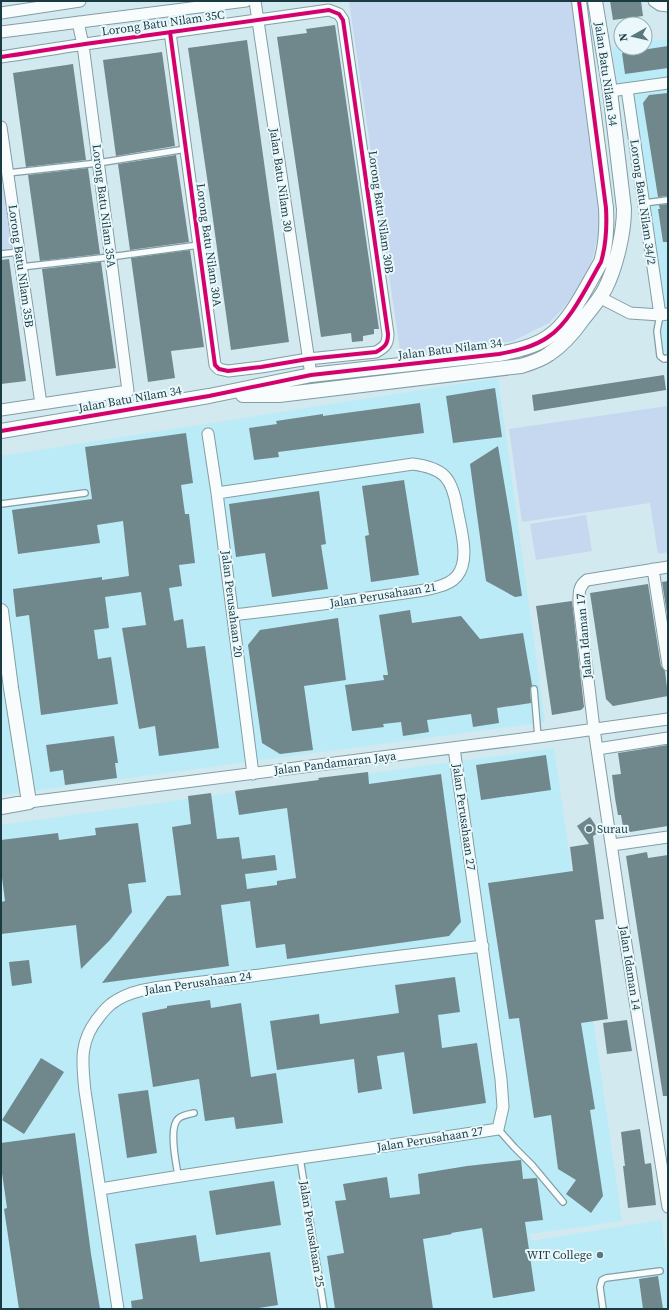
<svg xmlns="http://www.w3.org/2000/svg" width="669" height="1310" viewBox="0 0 669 1310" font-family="'Source Serif 4',serif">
  <rect width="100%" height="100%" fill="#d2e9ef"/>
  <path fill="#bbebf7" d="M668,39v317l-3,1 -5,-31 3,-8 -33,-233 -13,2 -5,-39 9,-2v2h24v-6z
    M498,378l47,344 -544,73v-339z
    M554,748l68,473 -92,13 1,7 130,-21 7,49v40h-667v-484z"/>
  <path fill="#c6d7f0" d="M349,1h224l30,213 -14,59 -25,34 -15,16 -36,18 -112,16z
    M6,187l9,60 -14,3v-62z
    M668,406v146l-10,2 -8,-51 -128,19 -13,-93z
    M586,515l6,36 -56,9 -6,-36z"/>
  <path fill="#70878c" d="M610,1h31l2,15 -30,4z
    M335,25l44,304h-5v5l-11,2v5l-11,1 -1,-9 -30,4 -44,-300 30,-4 -1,-4z
    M247,40l42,302 -58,8 -20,-145 -23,-157z
    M668,46v22l-43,6 -3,-21z
    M162,52l13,94 -59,10 -13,-96z
    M73,64l13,96 -60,7 -13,-94z
    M668,93v103l-10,1 -15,-94 6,-8z
    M176,155l13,87 -59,8 -12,-86z
    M88,168l12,86 -60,7 -12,-86z
    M668,204v38h-5l-5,-33h2l-1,-4z
    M190,250l14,97 -33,4 4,27 -27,4 -17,-124z
    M9,259l17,122 -25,3v-124z
    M101,262l15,106 -60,8 -14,-107z
    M664,375l2,15 -132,21 -2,-16z
    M495,388l7,49 -49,6 -7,-47z
    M420,403l4,30 -146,19 1,5 -25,3 -5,-32 28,-4 -1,-3 47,-7v2z
    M186,433l7,50 -12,2 4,29h4l6,49 -16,2 3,21 -13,2 5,33 9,-2 4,29 18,-2 14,102 -60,8 -4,-30 -16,3 -17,-101 24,-3 -5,-33 -36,5 4,31 -15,2 4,29 13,-2 7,47 -77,11 -12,-100 -13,2 -3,-28 89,-12v3l27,-4 -6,-55 -26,4 3,18 -82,11 -6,-44 80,-11 -7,-52z
    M498,446l13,77 11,73 -7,1 -29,-16 -16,-117z
    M404,480l15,95 -48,7 -6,-46 4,-1 -7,-49z
    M319,491l7,53 -5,1 7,44 -56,8 -7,-44 -29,4 -7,-53z
    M668,581v39l-6,-38z
    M648,584l13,82 4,5 3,25 -55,10 -7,-7 -16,-106z
    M572,601l12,106 -3,3 -29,5 -16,-109z
    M410,610l2,13 49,-7 19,23 43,-6 9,52 -2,4 1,14 -34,5 2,15 -26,4 -2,-13 -44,6 2,12 -26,4 -2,-14 -18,2 1,3 -32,4 -7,-46 39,-5 -1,-5h5l-9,-60z
    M338,618l8,62 -42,6 9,64 -33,4 -18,-11 -14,-98 12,-15z
    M114,736l4,27h-3l2,15 -52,7 -2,-15 -13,2 -4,-27z
    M668,745v81l-38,6 -7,-5 -2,-12h-3l-3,-17 -3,-23 9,-1 -3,-21z
    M546,755l5,35 -70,10 -5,-35z
    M368,772l1,12 72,-10 20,148 -12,14 -162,23 -2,-15 -29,4 -6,-47 -29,4 8,61 -127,17 65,-87 14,-1 -9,-68 19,-3 -3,-28 23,-3 6,46 22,-2 3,22 33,-4 2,15 -32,4 2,15 30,-4v-4l19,-3 -9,-70 -48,7 -4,-24 84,-11 -1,-2z
    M590,817l10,15 -7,4 11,83 -9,1 13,99 -27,4 14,86 -5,1 13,86 -12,17 -25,-19 10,-14 -18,-11 -7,-54 -17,3 -15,-100 -10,1 -21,-136 85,-12 -3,-24 19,-3 -12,-18z
    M138,823l8,59 -18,2 4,28 -22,28 -29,29 -5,-44 -75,9v-32l4,-1 -4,-31v-30l57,-7 1,7 37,-5 -1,-7z
    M647,852l1,6 20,-3v241h-5l-37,-240z
    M29,960l3,23 -20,3 -3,-24z
    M455,977l5,35 -22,3 4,33 35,-5 9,60 -73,11 -9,-62 -27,4 5,33 -24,4 -4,-34 -77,11 -7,-49 49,-7 1,10 79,-11 -4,-28z
    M210,1000l1,8 30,-5 10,74 25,-4 7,50 -47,6 -2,-12 -29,4 -6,-42 -46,8 -11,-74 25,-5v-2z
    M627,1020l5,31 -25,3 -4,-31z
    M41,1058l23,14 -40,62 -22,-14z
    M148,1090l9,63 -30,5 -9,-64z
    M640,1129l5,35 6,-1 5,42 -28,3 -5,-42h2l-4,-34z
    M75,1133l16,121 9,55h-81l-15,-100 3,-1 -6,-42v-23z
    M521,1160l2,19 14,-1 6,42 -18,2 10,69 -42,7 -11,-70 -31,5 1,1 -29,5 10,70h-98l-8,-53 17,-3 -9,-52 11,-1 -3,-16 44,-7 3,21 30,-4 -2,-20 49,-8z
    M274,1181l7,44 -65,10 -7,-44z
    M196,1235l4,27 70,-10 8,53 -25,4h-121l-1,-8 12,-2 -8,-55z
    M658,1276l5,33h-20l-4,-30z"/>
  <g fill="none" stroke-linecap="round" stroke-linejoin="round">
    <g stroke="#839ea3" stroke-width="8">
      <path id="service" d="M8,173l90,-10 88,-14
        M644,203l24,-3
        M1,254l18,-2
        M21,267l89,-10 89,-12
        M660,315l-3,16 3,25 4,3 4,-1
        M1,504l84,-11
        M534,689l4,48
        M498,1129l16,18 18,18 31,37
        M300,1158l24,151
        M178,1175c-2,-12 -10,-49 1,-57 4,-3 10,-4 15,-5
        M603,1309l-3,-22 2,-7 4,-2 54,-7"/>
    </g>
    <g stroke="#839ea3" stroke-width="13">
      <path id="minor" d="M255,1l56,374
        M654,1l6,4 8,1
        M1,13l79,-12
        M1,32l245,-31
        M1,57c28,-4 56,-9 84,-13 81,-11 162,-22 244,-34l10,4 4,6 45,314c0,10 -3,13 -12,18l-68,7 -47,8 -33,4 -9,-2 -4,-4 -45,-333
        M627,89l33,226
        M610,91l58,-8
        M1,127l40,277
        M599,297l31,16 30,2 8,-1
        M1,410l127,-19 -45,-346 -5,-23
        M208,434l9,59 36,281
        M217,493l196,-29c31,4 39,14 44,44 3,19 14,51 0,68 -5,6 -12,9 -20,11 -17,5 -36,6 -54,9 -50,7 -100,13 -150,19
        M668,567l-81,13c-9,6 -8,14 -8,24l15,125 31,209 43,269
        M653,569l15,96
        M597,749l71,-11
        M29,802l509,-65 130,-18
        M612,845l56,-8
        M101,1189c132,-23 265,-39 397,-60l5,-22 -2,-28 -47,-331
        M118,1309l-33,-218c-3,-29 -6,-50 14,-74 3,-4 7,-9 12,-13 21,-16 50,-17 75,-20 22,-3 44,-5 66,-8 77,-11 154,-21 231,-30"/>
    </g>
    <g stroke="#839ea3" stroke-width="16">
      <path id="tertiary" d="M243,395h36l242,-29c10,-3 20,-6 28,-12 14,-9 25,-22 34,-35 8,-10 16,-19 22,-30 11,-22 19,-56 19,-80l-14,-118 -15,-90
        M1,431l208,-35 102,-21 188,-21c16,-3 35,-7 49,-17 22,-14 40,-53 53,-75 5,-17 6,-36 5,-54l-27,-207
        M1,611l10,77 18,114 -28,5"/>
    </g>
    <use href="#service" stroke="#f8fcfd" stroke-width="5.5"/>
    <use href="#minor" stroke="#f8fcfd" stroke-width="11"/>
    <use href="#tertiary" stroke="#f8fcfd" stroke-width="14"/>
    <g stroke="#eaf8fc" stroke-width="6">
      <path id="cycleway" d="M1,57c28,-4 56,-9 84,-13 81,-11 162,-22 244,-34l10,4 4,6 45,314c0,10 -3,13 -12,18l-68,7 -47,8 -33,4 -9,-2 -4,-4 -45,-333
        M1,431l208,-35 102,-21 188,-21c16,-3 35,-7 49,-17 22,-14 40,-53 53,-75 5,-17 6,-36 5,-54l-27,-207"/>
    </g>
    <use href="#cycleway" stroke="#d6006c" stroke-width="4"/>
  </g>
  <g fill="#5b787f" stroke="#eaf8fc" stroke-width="1.5">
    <circle cx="589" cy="829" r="4"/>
    <circle cx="600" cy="1255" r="4"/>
  </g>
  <g text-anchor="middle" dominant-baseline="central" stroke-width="4" stroke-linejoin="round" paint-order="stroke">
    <g font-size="12" fill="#1b3b42" stroke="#eaf8fc">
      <text transform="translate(163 23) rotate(-8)">Lorong Batu Nilam 35C</text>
      <text transform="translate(606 74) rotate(82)">Jalan Batu Nilam 34</text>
      <text transform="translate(281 180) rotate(82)">Jalan Batu Nilam 30</text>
      <text transform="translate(643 202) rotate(82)">Lorong Batu Nilam 34/2</text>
      <text transform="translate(104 206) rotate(83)">Lorong Batu Nilam 35A</text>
      <text transform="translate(381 212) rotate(82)">Lorong Batu Nilam 30B</text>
      <text transform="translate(209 245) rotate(82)">Lorong Batu Nilam 30A</text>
      <text transform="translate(21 266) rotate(82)">Lorong Batu Nilam 35B</text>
      <text transform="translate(450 349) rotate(-7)">Jalan Batu Nilam 34</text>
      <text transform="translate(130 399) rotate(-10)">Jalan Batu Nilam 34</text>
      <text transform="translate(383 595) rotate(-9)">Jalan Perusahaan 21</text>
      <text transform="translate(232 604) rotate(83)">Jalan Perusahaan 20</text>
      <text transform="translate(584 636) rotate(-95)">Jalan Idaman 17</text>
      <text transform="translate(335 763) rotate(-7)">Jalan Pandamaran Jaya</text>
      <text transform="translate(464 817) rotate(82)">Jalan Perusahaan 27</text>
      <text transform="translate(630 968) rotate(81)">Jalan Idaman 14</text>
      <text transform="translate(198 983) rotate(-8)">Jalan Perusahaan 24</text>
      <text transform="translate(430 1139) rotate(-9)">Jalan Perusahaan 27</text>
      <text transform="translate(312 1234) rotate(81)">Jalan Perusahaan 25</text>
    </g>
    <g font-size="12" fill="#1b3b42" stroke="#eaf8fc" text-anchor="start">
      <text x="597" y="829">Surau</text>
      <text x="592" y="1255" text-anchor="end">WIT College</text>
    </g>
  </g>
  <rect width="669" height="1310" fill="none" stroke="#1b3b42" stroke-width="4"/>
  <g transform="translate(633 36) rotate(262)"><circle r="19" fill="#eaf8fc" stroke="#97acb2"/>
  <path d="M0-3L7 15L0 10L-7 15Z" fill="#5b787f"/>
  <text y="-6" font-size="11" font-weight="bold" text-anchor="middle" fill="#1b3b42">N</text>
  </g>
</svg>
